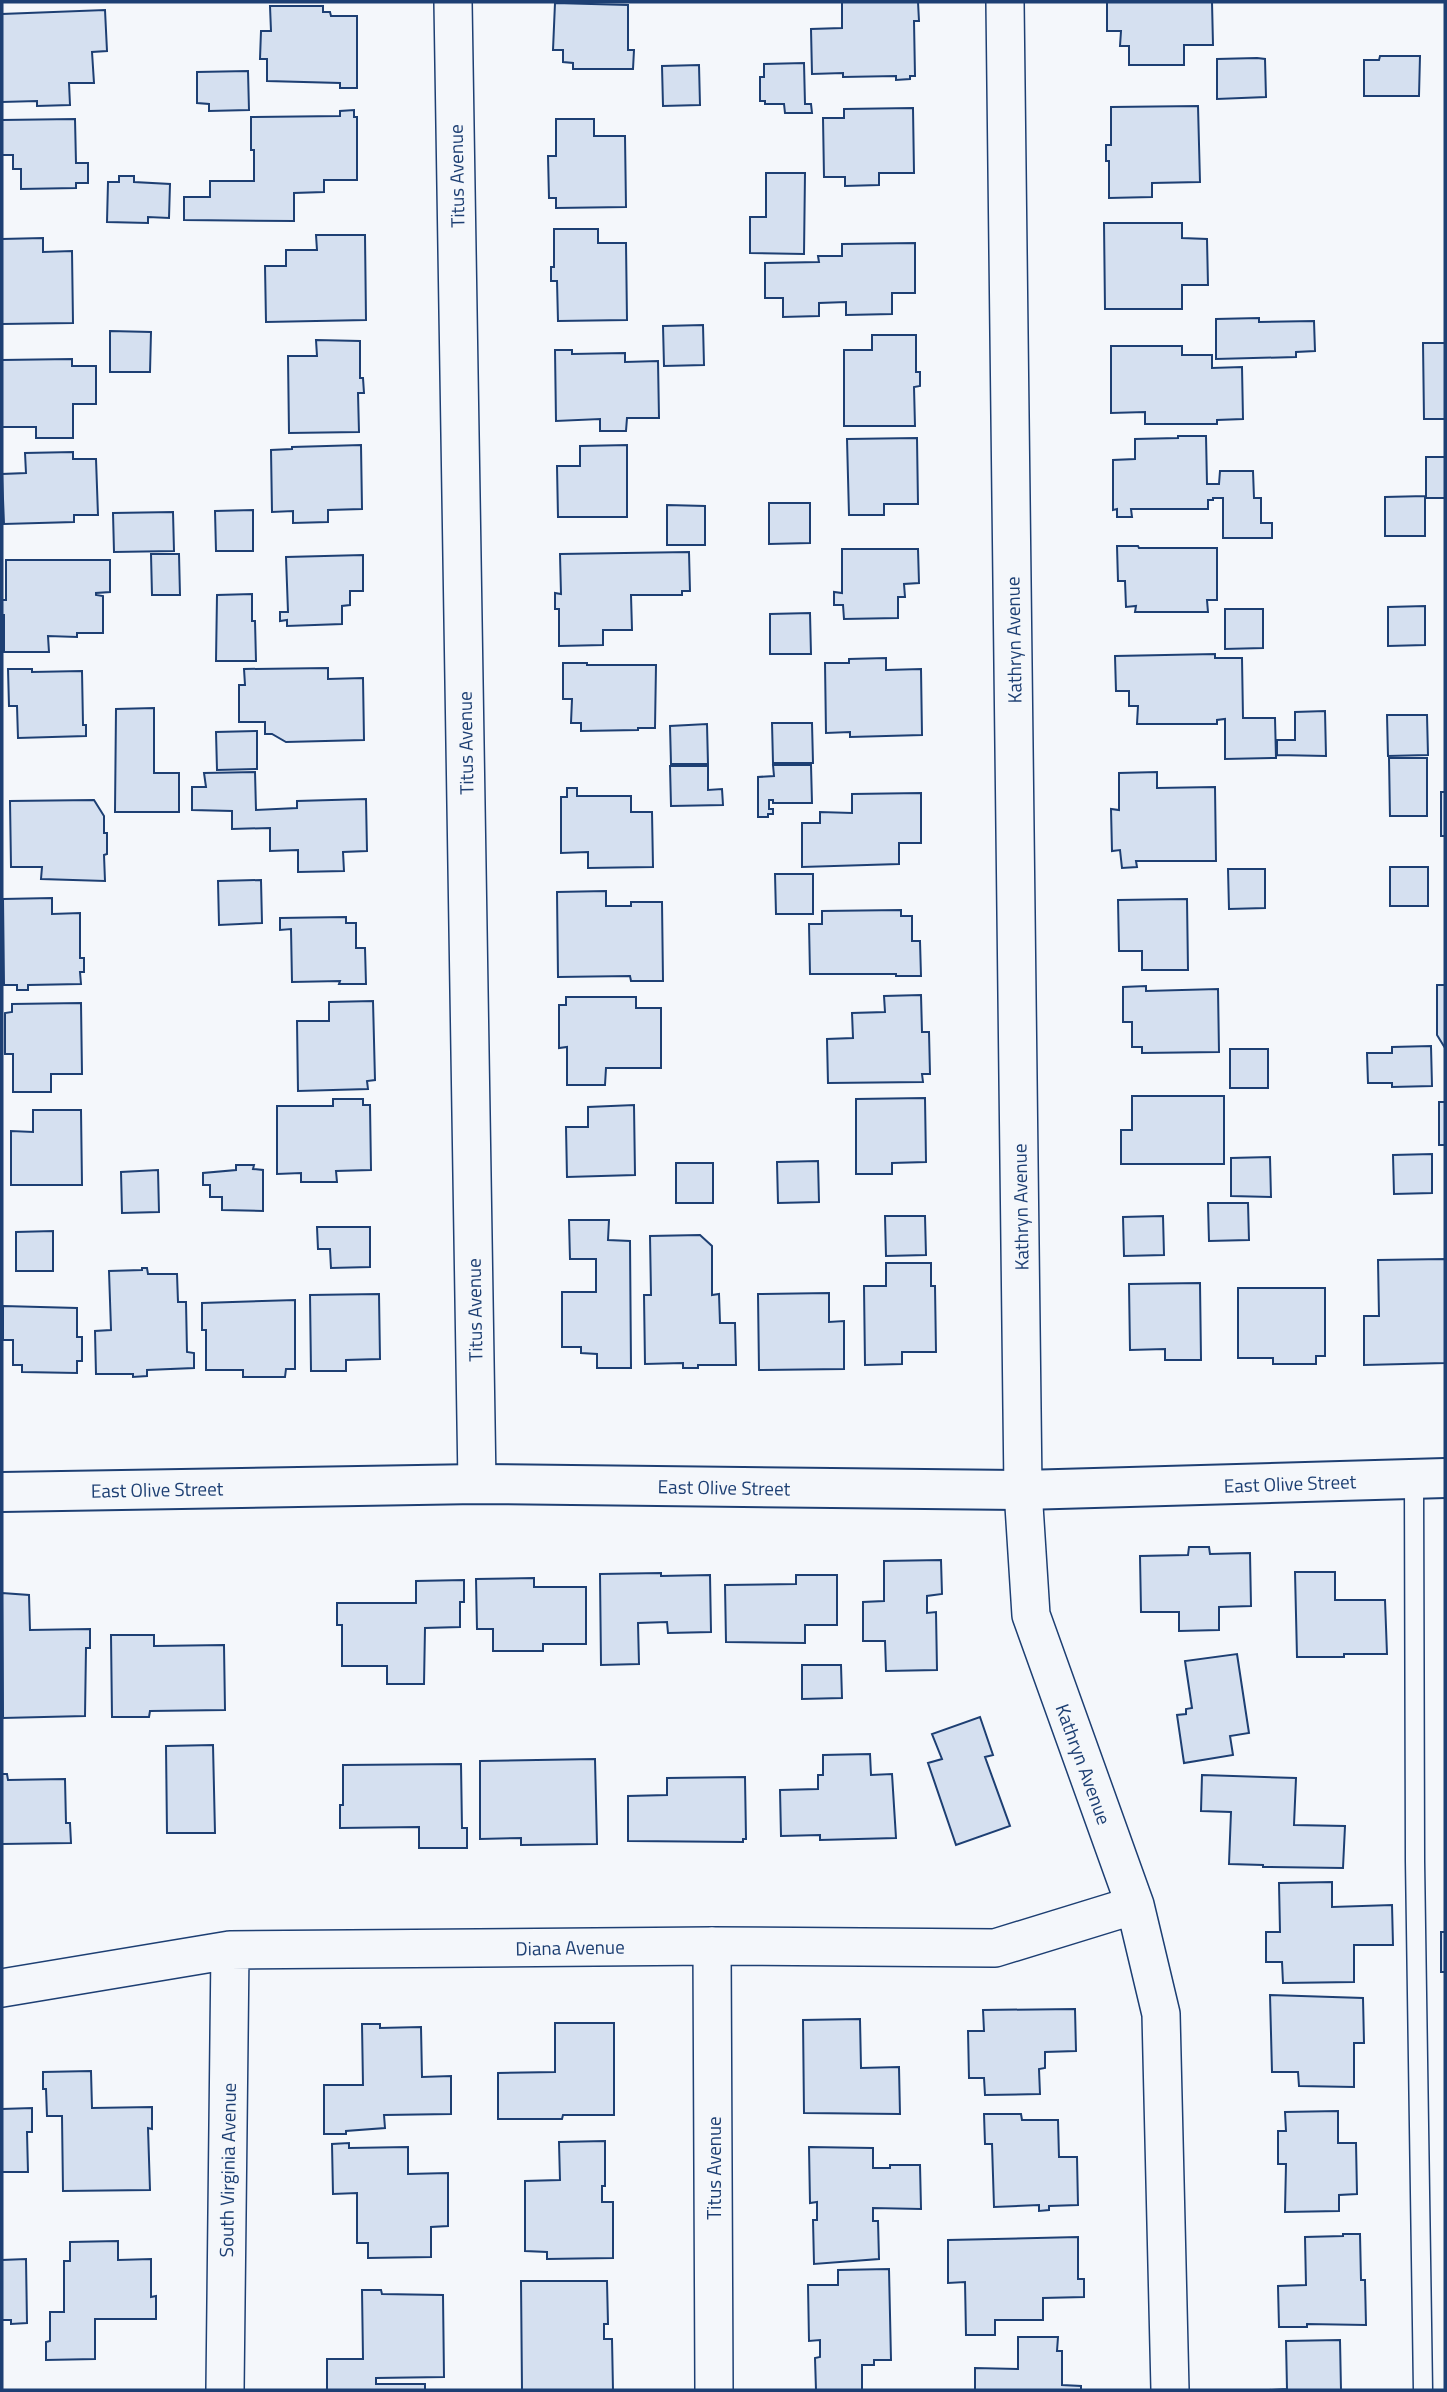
<svg xmlns="http://www.w3.org/2000/svg" width="1447" height="2392" viewBox="0 0 1447 2392" font-family="'Titillium Web',sans-serif">
  <rect width="100%" height="100%" fill="#f4f7fb"/>
  <path fill="#d5e0f0" stroke="#1d3f73" stroke-width="2" d="M842,2h76l1,19h-5l1,55h-5v3l-14,1v-4l-53,1v-4l-31,1 -1,-45 31,-1z
    M1107,2h105l1,43h-29v20h-55v-19h-9l1,-15h-14z
    M555,3l73,2v45h6l-1,19h-60v-6l-10,-1v-12h-10z
    M270,6h53v6h7l1,4h26v72h-17v-5l-73,-2v-22h-7l1,-28h10z
    M105,10l2,41 -15,1 2,31h-25l1,22 -33,1v-5l-35,1v-88z
    M1380,56h40l-1,40h-55v-36h15z
    M1257,58l8,1 1,38 -49,2v-40z
    M804,63l1,41h6l1,9h-27l-1,-9h-19v-3h-5v-24h4v-13z
    M699,65l1,40 -37,1 -1,-40z
    M248,71l1,39 -40,1v-7l-12,-1v-31z
    M1198,106l2,76 -48,1v14l-43,1v-37h-3v-16h5v-38z
    M913,108l1,65h-35v12l-34,1v-9h-21l-1,-59h21v-9z
    M354,110v7h3v63h-33v12l-30,1v28l-110,-1v-23h26v-16h44v-31h-3v-33l89,-1v-5z
    M75,119l1,44h12v20h-12v5l-55,1v-20h-8v-14h-11v-35z
    M556,119h38v17h31l1,71 -70,1v-10h-7l-1,-42h8z
    M766,173h39l-1,81 -54,-1v-36h16z
    M119,176h15v6l36,2 -1,34 -21,-1v6l-41,-1 1,-40h11z
    M1104,223h78v15l25,1 1,46h-26v24h-77z
    M554,229h44v14h28l1,77 -69,1 -1,-40h-6v-14h3z
    M316,235h49l1,85 -100,2 -1,-56h21v-16h31z
    M43,238v14l29,-1 1,72 -71,1v-85z
    M915,243v50h-23v21l-46,1v-13l-27,1v13l-36,1v-19h-18v-35l54,-1 -1,-6h24v-12z
    M1259,318v4l55,-1 1,30 -19,1v5l-80,2v-40z
    M703,325l1,40 -40,1 -1,-40z
    M110,331l41,1 -1,40h-40z
    M872,335h44v37h4v14l-6,1 1,39h-71v-76h28z
    M316,340l44,1v37h3l1,15h-6l1,39 -70,1 -1,-77h29z
    M1423,343h22v76h-21z
    M1111,346h71v9h30v13l30,-1 1,52 -26,1v4h-72v-12l-34,1z
    M555,350h17v4l53,-1v9l33,-1 1,57h-32l-1,13h-26v-12l-44,2z
    M72,359v7h24v38h-23v34h-37v-11h-34v-67z
    M1178,436h28l1,48h12l1,-13h33l1,27h7v25h11v15h-49v-40h-10v2h-5v9h-77l1,8h-15v-8l-4,1v-50l22,-1v-20l43,-1z
    M917,438l1,66h-34v11h-35l-2,-76z
    M361,445l1,64 -34,1v12l-35,1v-12l-21,1 -1,-62 21,-1v-2z
    M627,445v72h-69l-1,-51h23v-20z
    M73,452v7h23l2,56h-24v7l-70,2 -2,-50 24,-1 -1,-20z
    M1426,457h19v41h-19z
    M1425,496v40h-40v-39z
    M769,503h41v40l-41,1z
    M667,505l38,1v39h-38z
    M253,510v41h-37l-1,-40z
    M173,512l1,39 -60,1 -1,-39z
    M1117,546h21l1,2h78v52h-10l1,12h-73l1,-6 -10,1 -1,-26h-7z
    M842,549h76l1,34 -15,1 1,13h-7v21l-54,1 -1,-14h-9v-13l8,1z
    M689,552l1,39h-8v4h-51l1,35h-29v15l-44,1v-37h-4v-16l6,1 -1,-40z
    M151,554h28l1,41h-28z
    M363,555v36h-13v14l-8,1v18l-55,2v-6l-7,1v-9h8l-2,-55z
    M6,560h104v32l-14,1v2l7,1v37h-26v4l-29,-1 1,16h-45v-37h-2v-15h4z
    M252,594v27h3l1,40h-40l1,-66z
    M1425,606v39l-37,1v-39z
    M1225,609h38v39l-38,1z
    M810,613l1,41h-41v-40z
    M1215,654v4h27l1,60h32l1,40 -51,1v-40l-8,1v4h-80l1,-18h-9v-15h-13l-1,-35z
    M886,658v12l35,-1 1,66 -72,2v-5l-24,1 -1,-70h24v-4z
    M563,663h24v2h69l-1,63h-17v2l-57,1v-8h-10l1,-24h-9z
    M328,668v11l35,-1 1,62 -78,2 -14,-8h-7v-12h-26v-37h6l-1,-16z
    M8,669h24v3l50,-1 1,54h3v11l-68,2 -1,-32h-8z
    M154,708v65h25v39h-64l1,-103z
    M1325,711l1,45 -49,-1v-15h18v-28z
    M1387,715h40l1,40 -40,1z
    M772,723h40l1,40h-40z
    M707,724l1,40h-37l-1,-38z
    M257,731v38l-40,1 -1,-38z
    M1389,758h38v58h-37z
    M773,765h38l1,38h-39v-3h-4v9h4v5h-5v3h-10v-40l16,-1z
    M670,766h38v24l14,-1 1,16 -52,1z
    M255,772l1,38 41,-2v-7l69,-2 1,52 -24,1 1,19 -46,1v-22l-28,1v-23l-38,1v-18l-40,-1v-23h14l-2,-14z
    M1157,772v16l58,-1 1,74h-80l1,6 -15,1 -2,-18 -8,1 -1,-42 8,1v-37z
    M567,788h10v8h54v16h21l1,55 -65,1v-16l-27,1v-56h6z
    M1441,792h4v44h-4z
    M921,793v50h-22v21l-97,3v-44h18v-11l32,1v-19z
    M94,800l10,16v17h3v21l-3,1 1,26 -64,-2 1,-12h-31l-1,-66z
    M1390,867h38v39h-38z
    M1228,869h37v39l-36,1z
    M775,874h38v40h-37z
    M261,880l1,43 -43,2 -1,-44z
    M606,891v15h25v-4h31l1,79h-32l-1,-5 -72,1 -1,-85z
    M52,898v16l28,-1v45h4v14h-4l1,12 -53,1v5h-11v-5h-13l-1,-86z
    M1187,899l1,71h-46v-19h-23l-1,-51z
    M901,910v6h11v25h8l1,35h-25v-2h-86l-1,-50h13v-13z
    M346,917v6h10v25h9l1,36h-27l1,-3 -48,1 -1,-53 -11,1v-12z
    M1437,985h8v63l-8,-13z
    M1146,986v5l72,-2 1,63 -77,1v-6h-10v-25h-9v-35z
    M921,995l1,37h7l1,42h-8l1,8 -95,1 -1,-44 26,-1 -1,-25 33,-1 -1,-16z
    M566,997h70v11h25v60h-55l-1,17h-38v-38l-8,1v-43h7z
    M373,1001l2,79 -8,1 1,8 -70,2 -1,-70h32v-19z
    M81,1003l1,71h-31v18h-38v-38h-8v-41l7,-1v-8z
    M1431,1046l1,40 -40,1v-4h-24l-1,-30h25v-6z
    M1230,1049h38v39h-38z
    M1132,1096h92v68h-103v-34h11z
    M925,1098l1,64 -34,1v11h-36v-75z
    M333,1099h30v6h7l1,65 -35,1 1,11h-36v-9l-24,1v-68h56z
    M1439,1102h6v43h-6z
    M634,1105l1,70 -68,2 -1,-50h22v-20z
    M33,1110h48l1,75h-71v-54l22,1z
    M1432,1154v39l-38,1 -1,-39z
    M1270,1157l1,40 -40,-1v-38z
    M818,1161l1,41 -41,1 -1,-41z
    M676,1163h37v40h-37z
    M236,1165h18l-1,4 10,1v41l-41,-1v-13h-12v-12h-7v-12l33,-3z
    M158,1170l1,42 -37,1 -1,-41z
    M1208,1203h40l1,37 -40,1z
    M885,1216h40l1,39 -40,1z
    M1163,1216l1,39 -40,1 -1,-39z
    M569,1220h40l-1,20 22,1 1,127h-34v-14l-16,-1v-6h-19v-55h34v-33h-26z
    M317,1227h53v40l-39,1 -1,-19h-12z
    M53,1231v40h-37v-39z
    M700,1235l12,11v49l7,-1 1,29h15l1,42h-38v3h-15v-5l-38,1 -1,-69h7l-1,-59z
    M1445,1259v104l-81,2v-49h15l-1,-56z
    M886,1263h45v23h4l1,66h-34v12l-37,1 -1,-79h22z
    M142,1268h5l1,6h29l1,28h8l1,50 7,1v15l-47,2v6l-14,1v-3h-37l-1,-43 16,-1 -2,-59 33,-1z
    M1200,1283l1,77h-36v-11l-35,1 -1,-66z
    M1238,1288h87v68h-9v8h-43v-6h-35z
    M829,1293v29l15,-1v48l-85,1 -1,-76z
    M379,1294l1,65 -34,1v11h-35l-1,-76z
    M295,1300v69h-9l-1,8h-42v-7h-37v-40h-4v-27z
    M3,1306l74,2v29h5v24h-5v12l-55,-1v-7h-9v-25h-10z
    M1189,1547h20l1,7 40,-1 1,53 -32,1v23l-40,1v-19h-38l-1,-56 48,-1z
    M941,1560l1,34 -15,2v17l9,-1 1,58 -51,1 -1,-30h-22v-39l21,-1v-40z
    M1295,1572h40v28h50l2,54h-43v3h-47z
    M661,1573v3l49,-1 1,57 -43,1 -1,-11 -29,1 1,41 -38,1 -1,-91z
    M796,1575h41v50h-32v18l-79,-1 -1,-57 71,-1z
    M534,1578v9h52v57h-43v7h-50v-22h-16l-1,-50z
    M464,1580v22h-4v25l-35,1 -1,56h-37v-18h-45v-41h-5v-22h79v-22z
    M2,1593l27,2 1,35 60,-1v19h-4l-1,68 -82,2z
    M111,1635h43v11l70,-1 1,65 -75,1 -1,6h-37z
    M1237,1654l12,79 -19,3 3,19 -49,8 -7,-48 9,-1v-5l6,-1 -7,-47z
    M802,1665h39l1,33 -40,1z
    M980,1717l13,38 -8,2 25,69 -54,19 -28,-82 14,-4 -10,-25z
    M213,1745l2,88h-48l-1,-87z
    M870,1754l1,21 21,-1 4,64 -76,2v-5l-39,1 -1,-46 38,-1v-14h5v-20z
    M595,1759l2,85 -76,1v-7l-41,1v-78z
    M461,1764l1,64h5v20h-48v-21l-79,1v-23h3v-40z
    M2,1774h5l1,6 57,-1 1,44h4l1,20 -69,1z
    M1202,1775l94,3 -2,47 51,1 -2,42 -80,-1v-2l-34,-1 2,-52 -30,-1z
    M745,1777l1,62h-3v3l-115,-1v-45l39,-1v-17z
    M1332,1882v25l60,-2 1,40h-39v37l-71,1 -1,-21h-16v-30h14l-1,-49z
    M1441,1932h4v40h-4z
    M1270,1995l93,3 1,45h-10v44l-55,-1 -1,-14h-26z
    M1075,2009l1,42 -31,1v16l-6,1 1,25 -55,1 -1,-17h-15l-1,-47h16l-1,-21z
    M860,2019l1,49 38,-1 1,47 -96,-1 -1,-93z
    M555,2023h59v92h-51l-1,4h-64v-46l57,-1z
    M362,2024h18v4l41,-1 1,50 29,-1v38l-67,1 1,13 -39,3v3h-22v-49h39z
    M91,2071l1,37 60,-1v22l-4,-1 2,62 -87,1 -1,-75h-15l-1,-27h-3v-17z
    M32,2108v24h-5l1,40h-26v-63z
    M1338,2111v32h18l1,51 -18,1v16l-54,1 1,-48h-8v-33h8l-1,-19z
    M984,2114h37l1,6h36l1,37h18l1,48 -29,1v4l-10,1v-6l-45,2 -2,-63h-7z
    M605,2141v45h-3v16h11v56l-66,1v-7l-22,-1v-70l35,-1 -1,-38z
    M349,2143v5l59,-1v27l40,-1v53l-17,1v30l-63,1v-15h-11v-50l-24,1 -1,-50z
    M809,2147l64,1v20h17v-3h30l1,44 -48,-1v13h5l1,38 -65,5 -1,-44h4v-18l-7,1z
    M1343,2234h17l1,46h4l1,45 -59,-1v3h-28l-1,-41 28,-1 -1,-48 38,-1z
    M1078,2237v42h6v18l-41,1v22h-48v15h-29l-1,-53 -17,1v-43z
    M118,2241v19l33,-1v38l5,-1v23h-61v40l-49,1v-18l4,-1v-29h14v-51h6v-19z
    M26,2259l1,64 -16,1v-4h-9v-60z
    M889,2269l2,91h-17v5h-12v25h-46l-1,-32 5,-1v-17l-11,1 -1,-56h30v-15z
    M521,2281h86l1,43h-4v15h8l1,51h-91z
    M362,2290h19l1,4 61,1 1,82 -68,1v6h49v6h4h-102v-31h36z
    M1018,2337h40l-1,14h5v34l19,1v4h-106v-22l43,1z
    M1340,2340l1,50h-72l18,-1 -1,-48z"/>
  <g fill="none" stroke-linecap="round" stroke-linejoin="round">
    <g stroke="#1d3f73" stroke-width="21">
      <path id="service" d="M1414,1479l1,382 8,529"/>
    </g>
    <g stroke="#1d3f73" stroke-width="40">
      <path id="minor" d="M453,2l24,1482
        M1005,2l17,1407 1,81 8,125 104,290 26,109 9,376
        M712,1946l2,444
        M2,1988l228,-38 482,-4 283,2 140,-43
        M225,2390l5,-440"/>
    </g>
    <g stroke="#1d3f73" stroke-width="42">
      <path id="tertiary" d="M2,1492l475,-8 546,6 422,-12"/>
    </g>
    <use href="#service" stroke="#f4f7fb" stroke-width="18"/>
    <use href="#minor" stroke="#f4f7fb" stroke-width="37"/>
    <use href="#tertiary" stroke="#f4f7fb" stroke-width="38"/>
  </g>
  <g text-anchor="middle" dominant-baseline="central" stroke-width="5" stroke-linejoin="round" paint-order="stroke">
    <g font-size="19" fill="#1d3f73" stroke="#f4f7fb">
      <text transform="translate(456 176) rotate(-91)">Titus Avenue</text>
      <text transform="translate(1013 640) rotate(-91)">Kathryn Avenue</text>
      <text transform="translate(465 743) rotate(-91)">Titus Avenue</text>
      <text transform="translate(1020 1207) rotate(-91)">Kathryn Avenue</text>
      <text transform="translate(474 1310) rotate(-91)">Titus Avenue</text>
      <text transform="translate(1290 1483) rotate(-2)">East Olive Street</text>
      <text transform="translate(724 1487) rotate(1)">East Olive Street</text>
      <text transform="translate(157 1489) rotate(-1)">East Olive Street</text>
      <text transform="translate(1084 1764) rotate(70)">Kathryn Avenue</text>
      <text transform="translate(570 1947) rotate(-1)">Diana Avenue</text>
      <text transform="translate(713 2168) rotate(-90)">Titus Avenue</text>
      <text transform="translate(227 2170) rotate(-89)">South Virginia Avenue</text>
    </g>
  </g>
  <rect width="1447" height="2392" fill="none" stroke="#1d3f73" stroke-width="7"/>
</svg>
